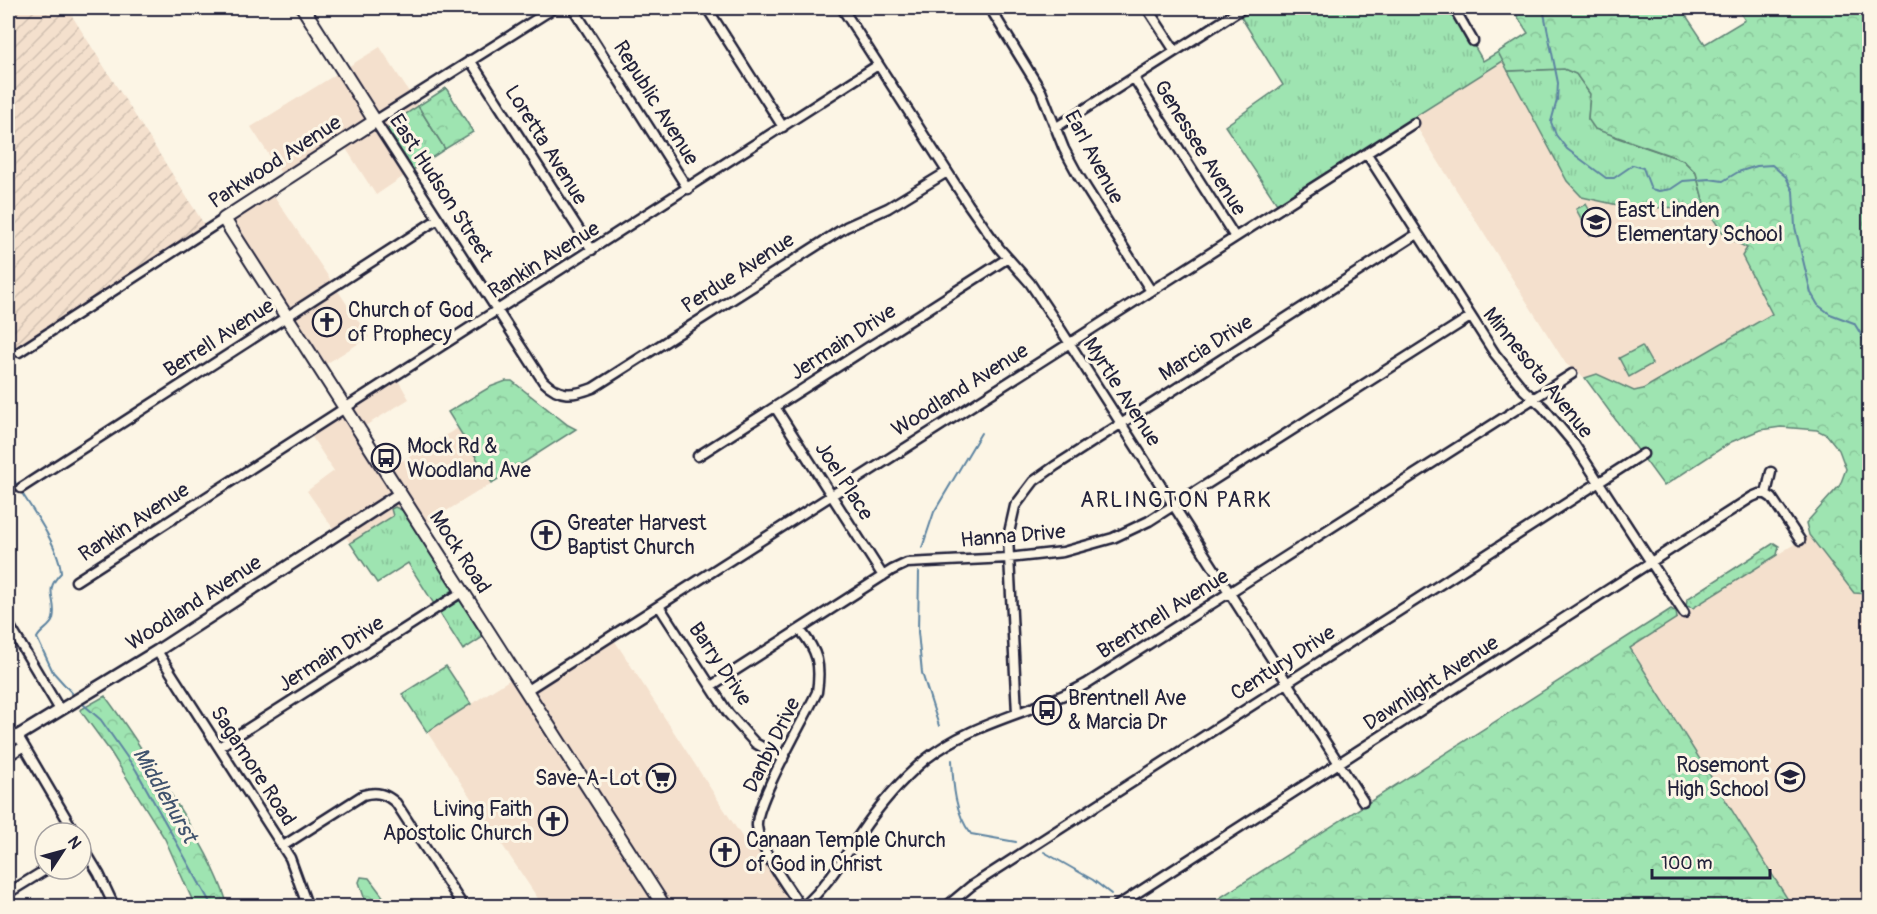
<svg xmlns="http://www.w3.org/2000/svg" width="1877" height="914" viewBox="0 0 1877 914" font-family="Pangolin,sans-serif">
  <defs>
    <pattern id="industrial-furrows" width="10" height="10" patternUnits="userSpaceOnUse" patternTransform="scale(1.5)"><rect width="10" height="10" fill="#f4e0cd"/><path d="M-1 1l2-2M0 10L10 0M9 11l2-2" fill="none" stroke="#d1c0b1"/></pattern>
    <pattern id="grass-tufts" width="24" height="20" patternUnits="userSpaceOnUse" patternTransform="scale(1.5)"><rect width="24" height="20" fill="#9ee4b1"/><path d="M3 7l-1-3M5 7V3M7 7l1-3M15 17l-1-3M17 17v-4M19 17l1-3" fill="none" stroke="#88c399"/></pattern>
    <pattern id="forest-crowns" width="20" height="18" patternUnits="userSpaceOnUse" patternTransform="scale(1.5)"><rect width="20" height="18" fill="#9ee4b1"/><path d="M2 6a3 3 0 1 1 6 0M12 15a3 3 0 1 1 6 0" fill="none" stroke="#88c399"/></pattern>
  </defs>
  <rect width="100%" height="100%" fill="#fcf5e5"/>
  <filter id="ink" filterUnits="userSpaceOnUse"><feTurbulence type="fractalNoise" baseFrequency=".0167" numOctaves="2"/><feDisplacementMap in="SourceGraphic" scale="12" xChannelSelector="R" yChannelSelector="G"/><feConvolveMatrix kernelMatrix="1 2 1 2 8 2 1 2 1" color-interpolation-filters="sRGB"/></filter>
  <g filter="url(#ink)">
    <path fill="#f4e0cd" d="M380,47l38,59 -29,19 -1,5 25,40 -37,25 -33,-51 -58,36 -34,-53z
      M1503,61l64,120 64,27 74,-1 20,29 22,12 -5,8 30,59 -129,74 -9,2 -37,-17 -12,4 -19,-14 -155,-246z
      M270,190l99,147 -48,30 -98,-148z
      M395,375l14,24 -49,30 26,41 72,-42 34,55 -75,46 -23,-13 -44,27 -8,-12 -5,3 -30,-43 27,-20 -26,-40z
      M1809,535l45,57 15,2v312h-77l-162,-259z
      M609,632l137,211 20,6 38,57h-261l-116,-174 93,-59 2,4 9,5z"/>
    <path fill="url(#industrial-furrows)" d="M8,8h59l140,221 -199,130z"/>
    <path fill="url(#grass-tufts)" stroke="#608376" stroke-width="1.5" d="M1258,8h194l31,53 15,-9 5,9 -226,143 -52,-78 58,-41 -42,-68z
      M1564,69l12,5 14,20 -2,25 27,18 68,23 13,13 9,34 -74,1 -49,-11 -15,-16 -59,-110z
      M418,106l27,43 -32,21 -25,-40 1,-5z
      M1586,204l14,25 -10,6 -14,-26z
      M1642,346l10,18 -23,13 -10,-19z
      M395,507l11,5 48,77 -20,15 -26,-41 -31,20 -27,-40 43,-27 -2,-7z
      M459,600l4,1 23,34 -23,15 -24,-38z
      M446,666l25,38 -44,28 -25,-38z"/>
    <path fill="url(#forest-crowns)" stroke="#608376" stroke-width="1.5" d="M1512,8h169l24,36 40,-24 -8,-12h132v586l-15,-1 -45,-58 -3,-12 34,-38 6,-16 -7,-19 -12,-15 -10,-5 -36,-3 -21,3 -29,12 -67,44 -79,-108 12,-4 37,17 9,-2 129,-75 -30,-58 5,-8 -22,-12 -20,-29 -9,-34 -13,-13 -88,-31 -7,-10 2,-25 -14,-20 -12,-5 -56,2 -10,-19 30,-19z
      M446,88l27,44 -28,17 -27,-43z
      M506,381h6l56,44 8,4 -84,54 -44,-71 42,-25z
      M1774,543l5,3 -2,9 -84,53 -7,-2 1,-7z
      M1671,609l5,3 1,6 -47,30 162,258h-585z
      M105,696c24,32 45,66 67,100 22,36 44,70 56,110h-33l-30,-67 -55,-88 -30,-41z
      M361,877l8,1 21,28h-23l-8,-24z"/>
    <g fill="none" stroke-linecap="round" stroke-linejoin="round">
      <path stroke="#5d84a1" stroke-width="2" d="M1543,8l15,75 -1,17 -6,22 5,13 11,14 39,29h8l19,-13 10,3 8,21 8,2 12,-2 12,-8 26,-2 14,2 15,-9 19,-6 15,-1 14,12 7,14 2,36 16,66 7,12 12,9 24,9 8,13 8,28
        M8,471c15,26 52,73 53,102 -19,19 -3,26 -8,46 -2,8 -12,11 -16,19l16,34 19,21
        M922,548l12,-36 47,-79
        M919,572l-1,60 4,41 17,53
        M84,705l17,15 35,50 76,136
        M952,760c1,25 3,54 19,74l45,8
        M1044,852l49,28 18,14"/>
      <g stroke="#22223b" stroke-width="13">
        <path id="minor" d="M554,8l-179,113 168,260c17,16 29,15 50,7l253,-161 42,-19 59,-36
          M573,8l115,181
          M707,8l76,119
          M842,8l126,196 31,44 31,35 24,36 309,482
          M990,8l51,83 23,58 14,26 73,116
          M1147,8l28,43
          M1454,8l19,33
          M470,60l122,190
          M1134,78l101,159
          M1055,128l188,-120
          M1367,154l128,200 29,36 19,17 31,37 110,169
          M19,352l205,-133
          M775,407l108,169
          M698,456l310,-198
          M21,488l417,-269
          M1766,494l6,4 28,42
          M1766,494l5,-22
          M76,581l802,-516
          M659,606l69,107 27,30 28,16
          M8,623l52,87
          M157,651l133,207 16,44v4
          M711,686l181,-116 15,-7 101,-5 55,-6 50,-14 36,-17 321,-204
          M527,690l887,-567
          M1017,713l-9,-176 7,-31 19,-25 21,-15 362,-232
          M18,736l57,97
          M219,747l243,-155
          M8,756l16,-10
          M81,844l18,30 15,32
          M283,846l80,-51c14,-4 23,-1 33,8l67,103
          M8,893l39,-24
          M800,906c-13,-20 -41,-57 -43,-80 -2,-23 48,-108 60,-134 4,-27 1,-41 -17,-62
          M804,906c23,-20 38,-46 56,-72 18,-27 40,-53 66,-75 47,-38 109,-46 160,-75l486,-310
          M947,906l24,-20 672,-432
          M1117,906l635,-409 7,-3h7"/>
      </g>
      <g stroke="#22223b" stroke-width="15">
        <path id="tertiary" d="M8,742l149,-91 242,-157"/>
      </g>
      <g stroke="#22223b" stroke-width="16">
        <path id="secondary" d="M303,8l72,113 -151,98 440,687"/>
      </g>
      <use href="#minor" stroke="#fcf5e5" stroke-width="8"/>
      <use href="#tertiary" stroke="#fcf5e5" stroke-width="10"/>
      <use href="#secondary" stroke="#fcf5e5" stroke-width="12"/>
    </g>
  </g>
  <defs>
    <g id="school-ring" transform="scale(1.5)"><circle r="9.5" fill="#fcf5e5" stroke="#22223b" stroke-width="1.5"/><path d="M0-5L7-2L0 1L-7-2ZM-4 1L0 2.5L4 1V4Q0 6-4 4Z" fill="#22223b"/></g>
    <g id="church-ring" transform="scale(1.5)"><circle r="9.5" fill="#fcf5e5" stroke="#22223b" stroke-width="1.5"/><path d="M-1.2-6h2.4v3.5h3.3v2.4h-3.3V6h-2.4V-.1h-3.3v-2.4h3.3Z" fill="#22223b"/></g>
    <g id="bus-ring" transform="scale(1.5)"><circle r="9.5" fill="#fcf5e5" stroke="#22223b" stroke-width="1.5"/><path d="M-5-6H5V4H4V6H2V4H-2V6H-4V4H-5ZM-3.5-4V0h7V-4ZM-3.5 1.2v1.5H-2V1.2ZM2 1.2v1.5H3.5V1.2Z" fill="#22223b"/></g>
    <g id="supermarket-ring" transform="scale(1.5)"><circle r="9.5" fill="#fcf5e5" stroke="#22223b" stroke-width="1.5"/><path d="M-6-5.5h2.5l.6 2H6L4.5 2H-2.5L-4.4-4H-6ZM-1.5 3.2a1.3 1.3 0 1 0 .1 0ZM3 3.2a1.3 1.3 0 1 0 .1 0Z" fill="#22223b"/></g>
  </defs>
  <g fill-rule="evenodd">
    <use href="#school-ring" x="1596" y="222"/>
    <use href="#church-ring" x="327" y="322"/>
    <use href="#bus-ring" x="386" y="458"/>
    <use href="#church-ring" x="546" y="535"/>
    <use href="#bus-ring" x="1047" y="710"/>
    <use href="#school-ring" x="1790" y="777"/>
    <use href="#supermarket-ring" x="661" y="778"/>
    <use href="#church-ring" x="553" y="821"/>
    <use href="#church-ring" x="725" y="852"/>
  </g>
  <g text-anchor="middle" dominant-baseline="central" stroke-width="6" stroke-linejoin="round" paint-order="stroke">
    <g font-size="21" fill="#22223b" stroke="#fcf5e5">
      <text transform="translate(656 103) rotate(58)">Republic Avenue</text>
      <text transform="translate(546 145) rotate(58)">Loretta Avenue</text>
      <text transform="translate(1200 148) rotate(58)">Genessee Avenue</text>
      <text transform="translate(1094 157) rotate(62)">Earl Avenue</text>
      <text transform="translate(275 162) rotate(-33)">Parkwood Avenue</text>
      <text transform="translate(441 188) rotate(57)">East Hudson Street</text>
      <text transform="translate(544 260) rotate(-32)">Rankin Avenue</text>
      <text transform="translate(738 273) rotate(-33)">Perdue Avenue</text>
      <text transform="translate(219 338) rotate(-33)">Berrell Avenue</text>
      <text transform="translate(843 342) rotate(-33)">Jermain Drive</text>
      <text transform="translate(1206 348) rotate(-32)">Marcia Drive</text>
      <text transform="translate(1538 373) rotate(51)">Minnesota Avenue</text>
      <text transform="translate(960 390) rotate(-32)">Woodland Avenue</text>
      <text transform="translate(1122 392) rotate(57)">Myrtle Avenue</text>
      <text transform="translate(844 481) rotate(57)">Joel Place</text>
      <text transform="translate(134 522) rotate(-33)">Rankin Avenue</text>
      <text transform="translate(1013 536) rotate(-5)">Hanna Drive</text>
      <text transform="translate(460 552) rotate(57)">Mock Road</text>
      <text transform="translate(194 603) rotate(-33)">Woodland Avenue</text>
      <text transform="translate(1163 614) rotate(-32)">Brentnell Avenue</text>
      <text transform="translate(331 654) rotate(-33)">Jermain Drive</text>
      <text transform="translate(1283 663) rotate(-33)">Century Drive</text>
      <text transform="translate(720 664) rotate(56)">Barry Drive</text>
      <text transform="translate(1431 683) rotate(-33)">Dawnlight Avenue</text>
      <text transform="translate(772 745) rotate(-64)">Danby Drive</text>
      <text transform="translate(253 766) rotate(57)">Sagamore Road</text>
    </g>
    <g font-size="21" fill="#22223b" stroke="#fcf5e5" text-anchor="start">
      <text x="1617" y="210">East Linden<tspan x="1617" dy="24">Elementary School</tspan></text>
      <text x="348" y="310">Church of God<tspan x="348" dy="24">of Prophecy</tspan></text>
      <text x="407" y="446">Mock Rd &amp;<tspan x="407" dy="24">Woodland Ave</tspan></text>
      <text x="567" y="523">Greater Harvest<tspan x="567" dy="24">Baptist Church</tspan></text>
      <text x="1068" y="698">Brentnell Ave<tspan x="1068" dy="24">&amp; Marcia Dr</tspan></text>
      <text x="1769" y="765" text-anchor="end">Rosemont<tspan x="1769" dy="24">High School</tspan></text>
      <text x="640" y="778" text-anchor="end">Save-A-Lot</text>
      <text x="532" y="809" text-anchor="end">Living Faith<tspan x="532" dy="24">Apostolic Church</tspan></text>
      <text x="746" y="840">Canaan Temple Church<tspan x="746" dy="24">of God in Christ</tspan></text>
    </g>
    <g font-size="22" letter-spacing="1.5" fill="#22223b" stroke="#fcf5e5">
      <text x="1176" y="500">ARLINGTON PARK</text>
    </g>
    <g font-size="22" font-style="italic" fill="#40536e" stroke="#fcf5e5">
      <text transform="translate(165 795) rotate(60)">Middlehurst</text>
    </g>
  </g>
  <rect width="1877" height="914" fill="none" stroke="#fcf5e5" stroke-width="30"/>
  <rect x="15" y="15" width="1847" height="884" fill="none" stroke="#22223b" stroke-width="2" filter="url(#ink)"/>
  <g transform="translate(63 851) rotate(54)"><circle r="28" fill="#fcf5e5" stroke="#a5a1a1" stroke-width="1.5"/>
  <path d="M0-4.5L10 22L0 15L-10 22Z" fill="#22223b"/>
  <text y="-9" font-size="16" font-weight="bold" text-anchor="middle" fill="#22223b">N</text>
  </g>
  <path d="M1652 869v9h118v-9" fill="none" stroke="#22223b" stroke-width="3"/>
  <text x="1661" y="869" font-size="18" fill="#22223b" stroke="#fcf5e5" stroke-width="4.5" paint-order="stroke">100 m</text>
</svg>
